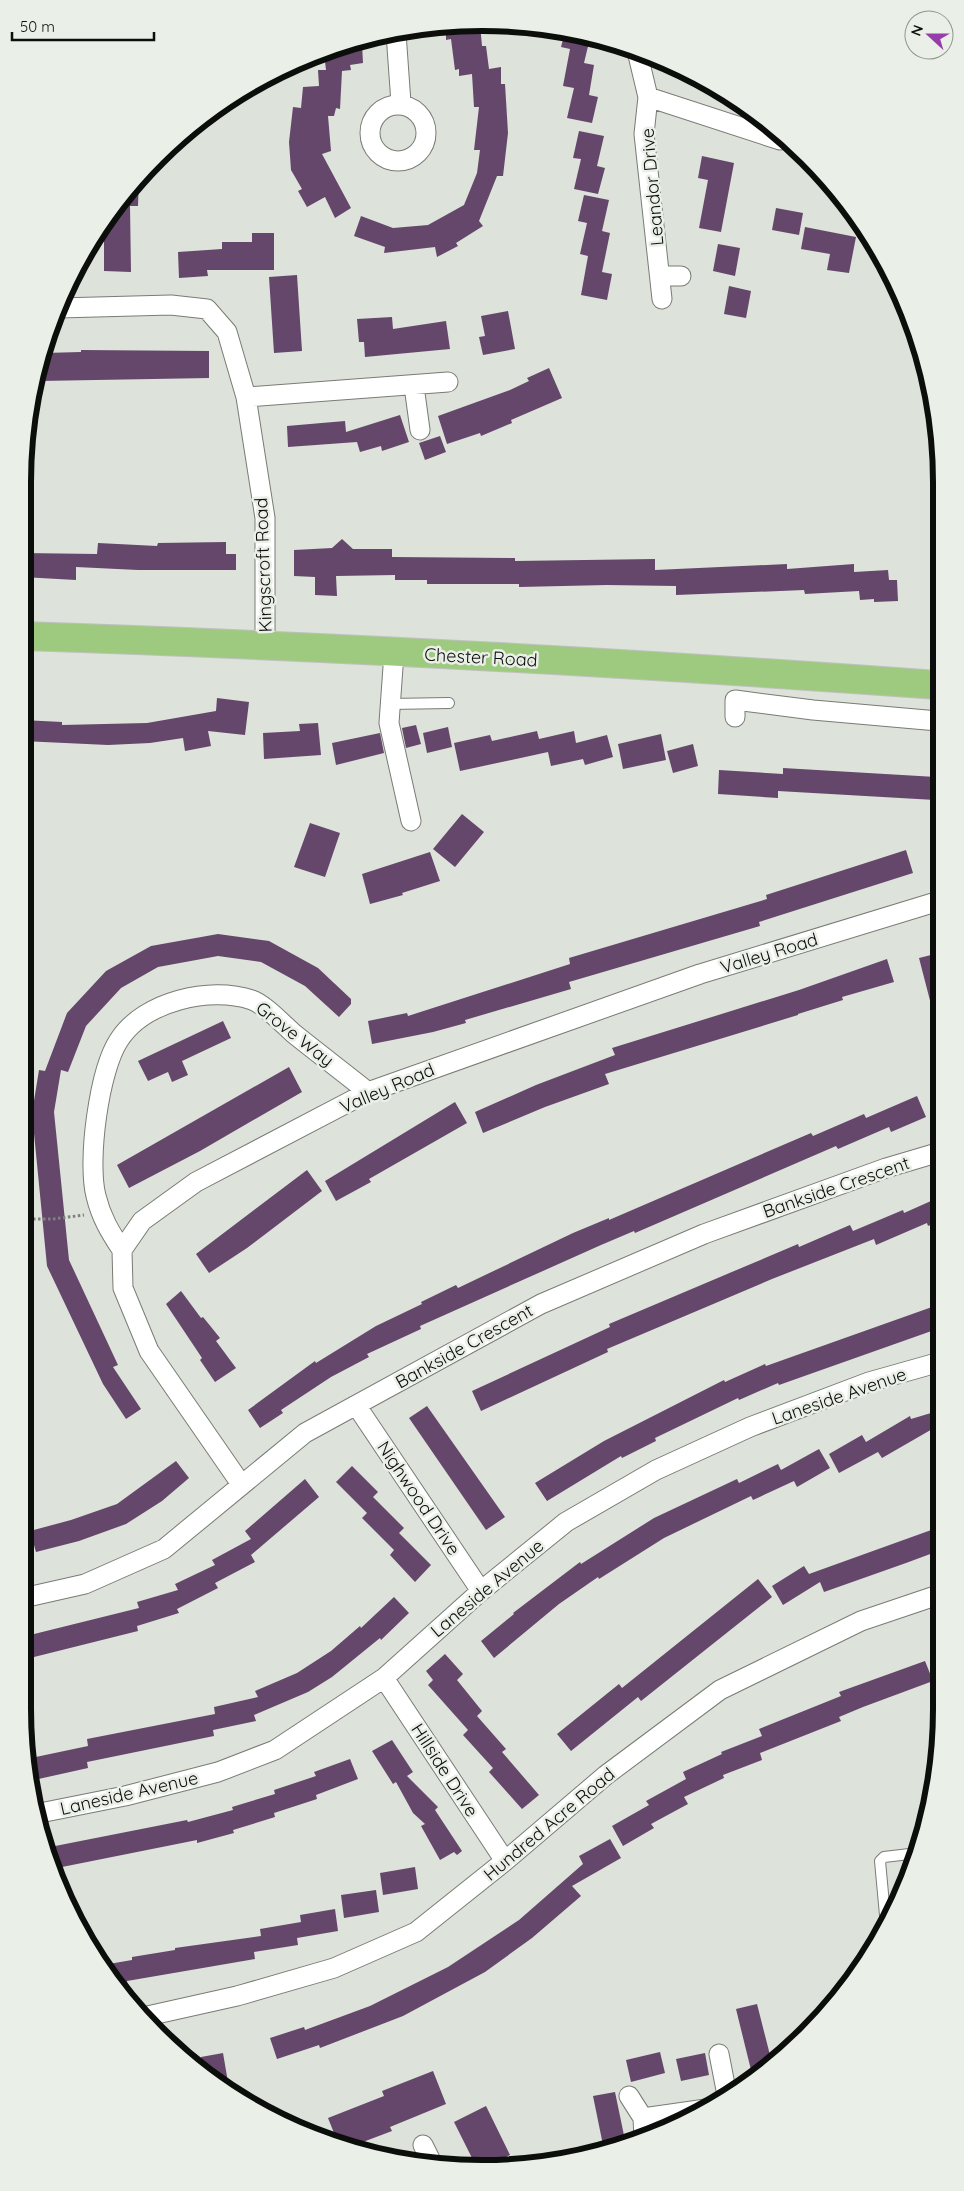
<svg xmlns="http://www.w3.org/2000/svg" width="964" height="2191" viewBox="0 0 964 2191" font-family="Quicksand,sans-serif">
  <rect width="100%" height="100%" fill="#dde2da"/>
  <path fill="#64476a" d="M452,23l28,1 2,22h4l3,23 12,-2v17h4l3,49 -5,43h-6l-18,45 4,5 -27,17 2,3 -21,11 -2,-10 -51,6 1,-6 -31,-11 7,-20 32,12 35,-3 36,-20 13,-32 3,-23h-6l5,-43h-5l-2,-33 -13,2v-7l-4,1 -4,-31 -5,1v-15z
    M565,32l25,6 -6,25 10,2 -5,30 9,2 -6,26 -25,-5 7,-30 -11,-2 7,-37 -9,-2z
    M347,44h15l1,19 -13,2 1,5 -9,1 -2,38 -4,-1 -2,8h-6l3,35 -9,3 29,54 -16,10 -10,-21 -18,10 -9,-16 4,-2 -11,-19 -2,-28 4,-35 8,1 2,-21 16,-1 -1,-16h8l-2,-17z
    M579,131l25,5 -7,30 8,2 -7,26 -24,-5 7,-30 -8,-1z
    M702,156l32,7 -13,69 -22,-4 9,-48 -10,-2z
    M139,176l-1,30h-8l1,66 -27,-1v-36h-7z
    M584,195l25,5 -7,31 8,2 -8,39 10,2 -5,26 -26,-5 7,-39 -8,-2 7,-31 -9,-2z
    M776,208l27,5 -4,22 -27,-5z
    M805,227l51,10 -7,36 -22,-3 3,-16 -29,-5z
    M252,233h22v37h-67l1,6 -29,2 -1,-26 44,-3v-7h30z
    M718,244l22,4 -5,28 -22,-5z
    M297,275l5,76 -28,2 -5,-76z
    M729,286l22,5 -5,27 -22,-4z
    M508,311l7,38 -32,6 -4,-18 6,-1 -4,-20z
    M392,317l1,12 53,-8 4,28 -85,8 -1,-15h-5l-2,-23z
    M81,350l128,1v27l-170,3 5,-28 37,-1z
    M549,368l13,30 -51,22 1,3 -31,13 -1,-3 -33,11 -9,-28 72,-26 19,-9 -2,-3z
    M400,415l9,27 -27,9 -1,-5 -21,6 -3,-10 -69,5 -1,-21 58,-5 1,11z
    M440,436l6,16 -21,8 -6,-17z
    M342,539l11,10h39v8l123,1v3l140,-2v11l132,-6v5l67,-5v8l34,-2 1,10h8l1,21 -24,1v-3l-14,1 -1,-9 -54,3 -1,-4 -128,5v-9l-69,-1 -88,2v-3h-92v-4h-32v-5l-59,1 1,20 -22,-1v-18l-21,-1v-26l38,-2z
    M226,542v12h10v16h-98l-62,-3v13l-54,-3v-24l75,1 1,-11 59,3 1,-3z
    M217,698l32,4 -4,33 -37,-4 3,15 -26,5 -2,-13 -33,5 -42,2 -86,-4v-21l40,2v3l85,-2 69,-12z
    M318,723l3,32 -57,4 -1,-26 37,-2 -1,-7z
    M416,725l5,19 -15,4 -4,-20z
    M448,727l4,20 -25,6 -4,-20z
    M537,731l2,8 35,-8 2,12 31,-8 6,22 -28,8 -2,-6 -32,7 -3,-14 -88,19 -6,-28 36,-8 2,6z
    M380,733l4,20 -48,12 -4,-22z
    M661,734l5,26 -43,9 -5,-25z
    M693,744l5,22 -25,7 -6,-22z
    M783,768l153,9 -1,23 -157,-9v7l-60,-4 1,-24 64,4z
    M462,814l22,18 -29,35 -22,-18z
    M310,823l30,10 -15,44 -31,-10z
    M906,850l7,23 -154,49 1,4 -191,56 2,7 -106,31 1,3 -33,9 -61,12 -4,-23 39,-8 1,3 162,-52 -1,-6 198,-59 -1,-4z
    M430,852l10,29 -38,12 1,2 -33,9 -8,-30z
    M218,934l51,7 49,27 33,31v5l-12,13 -34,-31 -44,-24 -43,-6 -60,11 -37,21 -35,38 -18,46 -7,-2 -7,42 15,148 49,105 -5,2 28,42 -15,10 -23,-35 -56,-118 -15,-153 7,-43 6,1 22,-58 39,-42 45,-25z
    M939,953v62l-5,1 -15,-58z
    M887,959l7,23 -52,15 1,3 -45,14v1l-193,59 4,10 -64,23 -62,26 -8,-21 61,-27 79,-30 -3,-7 187,-58z
    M223,1021l8,17 -49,23 6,14 -16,7 -4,-10 -20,9 -10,-20z
    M289,1067l13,25 -102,59 -71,37 -12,-23z
    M917,1096l9,21 -35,15 -2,-5 -51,22 -2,-3 -201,87 -1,-2 -33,14 -181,81 1,3 -54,25 2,3 -38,20 -50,33 2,3 -23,15 -12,-18 67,-49 1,2 60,-37 46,-22 -1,-2 35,-17 2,3 115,-55 36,-15v2l202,-87 2,3 51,-22 2,4z
    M455,1102l12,21 -98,56 2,3 -35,19 -11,-20z
    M307,1170l15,21 -75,57 -38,25 -13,-19z
    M940,1197v24l-12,5 -1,-3 -51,22 -2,-6 -102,40 -165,70 1,3 -127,59 -9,-20 138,-64 -1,-3 189,-80 1,3 51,-22 3,6 50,-21 1,3z
    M181,1291l20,27 2,-1 17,21 -4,3 20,27 -21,14 -15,-22 2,-2 -36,-54z
    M932,1307h8v21l-161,57 -1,-2 -39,17 -1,-2 -83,40 1,3 -34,17 -1,-2 -74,45 -12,-18 69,-42 120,-61 1,2 40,-18 1,2z
    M427,1406l78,111 -19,13 -77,-112z
    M941,1410v14l-59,34 -4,-6 -39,21 -10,-19 33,-19 4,7 44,-26 1,3z
    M819,1449l11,19 -33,19 -3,-6 -41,19 -2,-4 -87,42 -65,41 -1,-2 -39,27 -65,54 -13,-17 33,-27 -1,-1 67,-51 1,2 73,-46 83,-39 2,4 39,-19 3,6z
    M176,1461l13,17 -27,23 -36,23 -47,17 -43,11 -6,-21 41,-11 46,-16z
    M352,1466l26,26 -5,5 31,31 -5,5 32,32 -16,17 -25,-27 4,-5 -32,-32 5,-5 -31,-31z
    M305,1479l14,18 -68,58 4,7 -40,21 3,5 -41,21 2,4 -42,13 1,5 -116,29v-23l117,-29 -2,-6 41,-12 -3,-6 40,-19 -3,-5 39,-21 -6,-8z
    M934,1529l7,21 -35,13 -82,29 -4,-10 -37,23 -11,-19 32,-20 5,8z
    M758,1579l14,18 -131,104 -3,-4 -67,54 -14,-17 62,-50 3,4z
    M394,1597l15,16 -28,27 -1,-2 -48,39 -24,15 -54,23 2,6 -43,9 1,6 -127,26 1,6 -54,12 -3,-22 57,-12 -1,-7 128,-25 -1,-7 44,-10 -3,-6 42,-18 34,-22 29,-25 1,2z
    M445,1654l18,20 -6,6 25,31 -5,5 29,33 -4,3 37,43 -17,14 -33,-37 4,-4 -30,-33 5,-5 -40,-45 5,-5 -7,-9z
    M925,1661l8,20 -70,26 -24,10 2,4 -81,32 2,7 -39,15 1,3 -40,19 4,7 -37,20 3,4 -31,18 -11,-20 37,-21 -3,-4 40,-22 -3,-7 39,-18 -1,-2 41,-16 -3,-7 82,-33 -2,-4z
    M392,1740l21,32 -6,4 31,31 -3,3 27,41 -5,4 -3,-3 -14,8 -19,-34 4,-2 -12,-11 -17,-31 -3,2 -21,-33z
    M350,1759l8,20 -42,16 1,4 -43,14 1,4 -42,13 1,3 -37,10v-3l-145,29 -5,-12 -2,-9 142,-28 1,2 45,-12 -1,-3 43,-13 -1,-4 42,-14 -2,-4z
    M610,1839l11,19 -49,28 9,10 -49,42 -47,34 -82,44 -83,32 -1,-3 -42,14 -7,-21 34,-11 1,3 65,-24 78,-39 71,-47 64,-56 -4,-8z
    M415,1867l3,22 -35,6 -3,-22z
    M376,1890l3,22 -35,6 -3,-23z
    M335,1909l3,22 -41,7 1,7 -44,7 1,7 -128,22 3,22 -27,-38 29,-5v-3l43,-7v-2l86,-12 -1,-7 41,-7 -1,-7z
    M757,2004l14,55 -19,15 -16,-65z
    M660,2052l5,21 -34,9 -5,-22z
    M223,2053l6,35 -26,-21 -2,-10z
    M705,2053l4,22 -28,6 -5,-22z
    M433,2071l13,33 -56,23 2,4 -37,14 -19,-7 -8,-20 56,-22 -2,-5z
    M615,2092l11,53 -22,5 -11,-54z
    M486,2106l24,49 -16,8 -20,-1 -20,-40z"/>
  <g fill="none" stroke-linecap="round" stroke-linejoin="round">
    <g stroke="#787c75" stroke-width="12">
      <path id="service" d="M390,704l59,-1
        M886,1926l-6,-65 4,-4 34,-4"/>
    </g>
    <g stroke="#787c75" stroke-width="21">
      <path id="minor" d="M396,33l5,70
        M637,51l11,46 -4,37 18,165
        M648,97l132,43
        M370 133a28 28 0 1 1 56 0a28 28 0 1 1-56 0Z
        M660,276h21
        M59,308l112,-3 36,4 20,23 19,65 19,121v126
        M414,386l6,44
        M246,397l202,-15
        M394,653l-5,70 22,98
        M735,717v-17l78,10 125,11
        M122,1250c-12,-18 -21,-33 -26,-54 -9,-35 3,-126 23,-156 25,-39 91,-54 133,-40 12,4 31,24 41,33 25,20 50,39 75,59
        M356,1405l125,186
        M241,1484l-92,-133 -26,-63 -1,-38 20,-29 54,-39 172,-90 332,-118 239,-73
        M23,1598l62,-14 79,-35 141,-116 236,-129 163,-70 182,-66 54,-16
        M384,1678l121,183
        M40,1813l85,-17 93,-24 57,-22 109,-72 97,-87 85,-69 90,-52 94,-43 119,-45 71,-20
        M143,2017l94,-21 97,-28 82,-36 89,-71 101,-86 114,-85 141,-69 80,-27
        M719,2054l8,41
        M629,2096l14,22 1,20
        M643,2118l63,-9
        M423,2145l8,16"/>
    </g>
    <g stroke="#c0c0c0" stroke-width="30">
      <path id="trunk" d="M23,636c305,10 610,27 915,49"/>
    </g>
    <path stroke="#7f827d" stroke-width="3" stroke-dasharray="2.5 2.5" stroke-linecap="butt" d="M23,1219h30l31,-4"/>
    <use href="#service" stroke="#fff" stroke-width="10"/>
    <use href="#minor" stroke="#fff" stroke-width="19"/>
    <use href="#trunk" stroke="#9eca7f" stroke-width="28"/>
  </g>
  <g text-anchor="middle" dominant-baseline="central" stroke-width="5" stroke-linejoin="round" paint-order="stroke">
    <g font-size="18" fill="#0c0e0b" stroke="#eaefe7">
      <text transform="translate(652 187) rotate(-95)">Leandor Drive</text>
      <text transform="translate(263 565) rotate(-92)">Kingscroft Road</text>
      <text transform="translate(481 657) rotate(3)">Chester Road</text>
      <text transform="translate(769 953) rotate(-17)">Valley Road</text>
      <text transform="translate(295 1034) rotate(38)">Grove Way</text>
      <text transform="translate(387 1088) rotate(-23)">Valley Road</text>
      <text transform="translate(836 1187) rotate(-19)">Bankside Crescent</text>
      <text transform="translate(464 1346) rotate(-29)">Bankside Crescent</text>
      <text transform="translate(839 1396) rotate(-19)">Laneside Avenue</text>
      <text transform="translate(419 1498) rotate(56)">Nighwood Drive</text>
      <text transform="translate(487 1588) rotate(-40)">Laneside Avenue</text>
      <text transform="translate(445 1770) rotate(57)">Hillside Drive</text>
      <text transform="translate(129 1793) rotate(-13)">Laneside Avenue</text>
      <text transform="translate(549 1824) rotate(-40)">Hundred Acre Road</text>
    </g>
  </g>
  <path d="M0 0H964V2191H0ZM482 31H482A451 451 0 0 1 933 482V1709A451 451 0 0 1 482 2160H482A451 451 0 0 1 31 1709V482A451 451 0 0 1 482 31Z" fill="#eaefe7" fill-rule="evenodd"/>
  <path fill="none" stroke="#0c0e0b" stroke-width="6" d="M482 31H482A451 451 0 0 1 933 482V1709A451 451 0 0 1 482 2160H482A451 451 0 0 1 31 1709V482A451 451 0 0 1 482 31Z"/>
  <g transform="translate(929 35) rotate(291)"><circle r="24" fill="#eaefe7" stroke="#91958f"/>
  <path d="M0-4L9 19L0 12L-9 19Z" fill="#973da9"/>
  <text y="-8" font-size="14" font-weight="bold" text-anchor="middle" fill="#0c0e0b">N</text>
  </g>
  <path d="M12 32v8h142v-8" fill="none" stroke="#0c0e0b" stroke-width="2.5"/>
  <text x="20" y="32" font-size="15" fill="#0c0e0b" stroke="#eaefe7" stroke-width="4" paint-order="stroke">50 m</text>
</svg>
